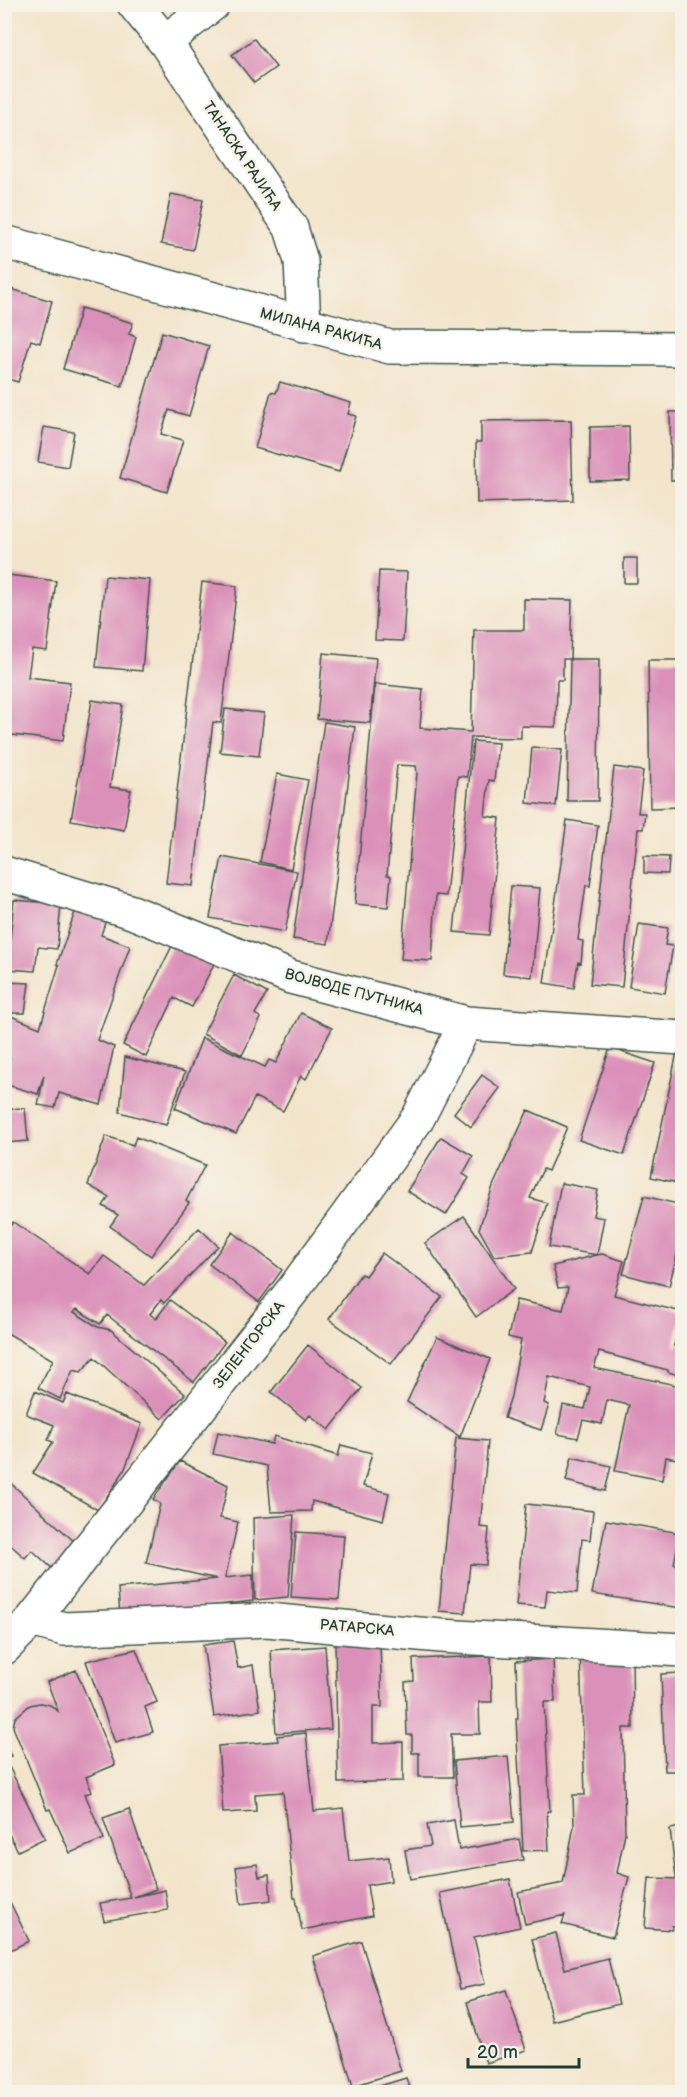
<svg xmlns="http://www.w3.org/2000/svg" width="687" height="2097" viewBox="0 0 687 2097" font-family="'Balsamiq Sans',sans-serif">
  <rect width="100%" height="100%" fill="#f7f3e8"/>
  <filter id="ink" filterUnits="userSpaceOnUse"><feTurbulence type="fractalNoise" baseFrequency=".0167" numOctaves="2"/><feDisplacementMap in="SourceGraphic" scale="12" xChannelSelector="R" yChannelSelector="G"/><feConvolveMatrix kernelMatrix="1 2 1 2 8 2 1 2 1" color-interpolation-filters="sRGB"/></filter>
  <filter id="wash" filterUnits="userSpaceOnUse"><feTurbulence type="fractalNoise" baseFrequency=".008" numOctaves="4" result="noise"/><feDisplacementMap in="SourceGraphic" scale="24" xChannelSelector="R" yChannelSelector="G"/><feGaussianBlur stdDeviation="1.35" result="paint"/><feColorMatrix in="noise" values="0 0 0 0 0 0 0 0 0 0 0 0 0 0 0 0 0 1.4 0 .05"/><feComposite in="paint" operator="in"/></filter>
  <g filter="url(#wash)">
    <rect width="100%" height="100%" fill="#f3e5cc"/>
    <g id="blocks">
      <path fill="#db90b9" d="M254,39l22,28 -22,16 -22,-28z
        M171,194l32,6 -10,50 -32,-6z
        M4,287l48,14 -12,42 -9,-3 -13,42 -14,-4z
        M81,308l52,15 -4,11 7,3 -14,49 -59,-17z
        M162,332l47,14 -20,70 -20,-6 -8,24 22,6 -16,52 -47,-14z
        M280,382l71,21 -3,11 8,2 -17,56 -84,-24 16,-56 5,1z
        M670,412h12v68h-11z
        M571,420l2,80 -96,3 -1,-61h5v-21z
        M629,426l1,54 -40,1v-54z
        M44,427l30,5 -6,35 -30,-5z
        M624,558h13v25h-13z
        M379,571l28,1 -4,69 -28,-1z
        M8,575l48,6 -9,70 -15,-2 -4,28 42,5 -7,59 -59,-7v-130z
        M105,576l45,4 -8,91 -46,-4z
        M202,582l35,4 -16,137 -8,-1 -20,164 -27,-3z
        M524,599l48,1 -2,59h29l-1,142h-31l3,-142h-7v21h-6l-1,47 -35,-1v12l-50,-1 -4,40 -9,-1 -12,120 -10,-1 -4,66 -31,-2 16,-186 -1,-7 -19,-1 -10,110 4,1 -3,31 -33,-3 20,-220 48,5 -3,39 51,4 3,-102h50z
        M323,653l53,5 -6,65 -53,-4z
        M648,660h34v147l-32,1z
        M92,700l31,5 -13,82 21,3 -7,40 -53,-10z
        M225,709l39,4 -5,43 -39,-4z
        M324,722l31,5 -27,217 -35,-5z
        M473,741l25,2 -4,38 -5,-1 -4,36 15,2 -11,117 -35,-3z
        M532,747l30,3 -6,56 -29,-3z
        M614,767l29,4 -5,42h7l-2,16h-5l-16,158 -32,-3z
        M277,774l31,6 -17,89 -31,-7z
        M567,820l31,5 -8,61 -4,-1 -8,55 5,1 -2,22 -3,-1 -4,26 -30,-5z
        M644,856l25,1 -1,17 -24,-1z
        M222,857l75,14 -12,61 -75,-14z
        M511,886l29,2 -8,89 -29,-3z
        M14,900l47,4 -4,45 -19,-2 -3,24 -28,-2z
        M77,906l30,11 -6,18 29,11 -33,94 17,7 -13,58 -42,-12 -4,15 -17,-3 6,-30 -6,19 -34,-10v-9l6,-16 -6,-2v-44l36,15 19,-63 -2,-1z
        M639,924l29,4 -3,17 8,1 -8,47 -36,-6z
        M174,942l41,20 -23,45 -18,-9 -28,59 -23,-12z
        M234,975l33,18 -12,21 6,4 -19,37 -39,-21z
        M4,982l25,1 -4,30h-21z
        M301,1013l31,15 -26,51 -5,-3 -18,35 -28,-14 -19,37 -61,-26 27,-70 63,29 4,-7 7,3z
        M678,1047l4,1v136l-31,-7z
        M610,1048l45,15 -31,92 -45,-15z
        M125,1057l60,15 -19,53 -46,-13z
        M482,1075l18,13 -29,39 -17,-14z
        M25,1108l3,33 -23,2 -1,-34z
        M528,1110l39,17 -19,44 -5,-2 -13,29 17,5 -15,49 -38,4 -15,-27 14,-43z
        M106,1136l27,9 3,-8 69,28 -19,36 3,2 -38,53 -41,-30 8,-11 -15,-9 6,-9 -21,-12z
        M441,1137l32,19 -10,18 6,4 -23,37 -39,-24z
        M561,1183l37,7 -5,26 11,2 -7,37 5,-1 22,7 -10,34 68,17 -8,34 4,1 4,-13v42l-14,-4v-2l-69,-18 -5,16 87,18 1,74 -16,-3 -4,23 -47,-9 14,-66 -22,-5 -5,24 -19,-4 -5,18 -21,-4 6,-29 22,4 5,-22 -41,-10 -5,26 5,2 -8,25 -37,-12 7,-22 10,-56 -13,-3 8,-37 47,10 5,-23 -10,1 -5,-22 44,-11 -48,-8z
        M644,1196l38,9v30l-13,51 -46,-12z
        M464,1216l50,73 -38,28 -51,-74z
        M13,1222l77,52 14,-18 40,29 55,-57 19,18 -54,57 -3,-3 -11,14 6,5 14,-19 55,42 -31,40 -87,-67 -7,9 -23,-15 -3,3 24,15 13,3 74,64 -23,25 -68,-62 -13,15 -8,-2 -13,29 -22,-11 15,-28 -49,-29v-95z
        M233,1232l49,38 -23,32 -50,-38z
        M382,1253l60,44 -51,67 -62,-45 32,-45 4,2z
        M437,1337l53,22 -30,78 -53,-35z
        M308,1345l54,43 -33,42 -19,-15 -4,5 -35,-28z
        M35,1391l28,12 4,-9 75,30 -18,47 -26,39 -65,-37 20,-31 -5,-2 6,-15 -28,-11z
        M218,1432l54,12 2,-8 64,20 3,-11 31,8 -9,33 26,7 -6,27 -71,-19 -1,10 -40,1 -4,-46 -54,-12z
        M456,1438l32,3 -8,86 9,1 -3,37 -16,-1 -5,49 -26,-2z
        M572,1457l39,9 -6,25 -39,-10z
        M180,1461l48,24 -8,33 18,4 -13,56 28,-3v26l-133,15 -2,-28 99,-9 -71,-16 14,-59 -7,-5z
        M4,1477l74,68 -23,26 -23,-21 -7,8 -21,-19z
        M526,1504l67,7 -3,29 -8,-1 -5,54 -30,-3 -2,17 -29,-2z
        M294,1515l-6,82 -33,3 -2,-82z
        M606,1520l74,13 -6,31 8,1v43l-90,-14z
        M296,1532l48,3 -5,65 -48,-3z
        M335,1640h45l2,67h-9v36l30,-1v39l-65,2z
        M233,1641l5,27 15,-3 7,45 -46,7 -11,-72z
        M325,1646l6,83 -55,4 -5,-83z
        M136,1649l21,53 -12,5 8,25 -38,11 -29,-82z
        M632,1653l1,75h-10l2,105 -8,40 12,4 -16,60 -51,-13 3,-9 -40,9 -7,-32 45,-9 11,-57 -1,-31h12l-5,-141z
        M491,1656l1,46h-13l1,32h-29l2,43h-34v-24h-7v-18h-5l-2,-53 9,-1 -1,-22z
        M553,1659l2,43h-11l6,109h-3l2,39 -26,1 -7,-132h2l-2,-58z
        M76,1670l39,95 -29,12 6,15 -7,2 19,45 -34,14 -20,-44 -3,1 -34,-83 2,-9 15,-13 10,-2 10,2 8,6 -11,-29z
        M682,1673v98h-17l-4,-97z
        M306,1733l8,78 29,-3 6,53 40,-4 2,24 -24,4 5,31 -70,14 -6,-32h-2l-11,-106 -28,2 1,17 -33,2 -5,-67 60,-5 -1,-5z
        M4,1743l7,13 -6,3 40,79 -27,13 -14,-26z
        M508,1756l6,66 -54,5 -6,-66z
        M129,1809l27,80 -22,8 31,-7 3,20 -64,11 -4,-18 31,-5 -28,-80z
        M454,1820l5,30 60,-11 4,21 -113,19 -5,-29 26,-4 -4,-21z
        M682,1827v49l-6,1 -6,-48z
        M257,1864l2,13 10,-2 2,25 -30,4 -5,-37z
        M649,1878l33,1v47h-10v4l-27,-2z
        M510,1879l10,48 -46,10 11,47 -25,5 -20,-96z
        M9,1900l20,41 -25,12v-50z
        M556,1933l9,36 43,-11 11,46 -67,17 -20,-82z
        M361,1941l40,130 -48,15 -40,-130z
        M506,1990l20,60 -40,13 -19,-61z
        M406,2078l5,14h-51z"/>
    </g>
  </g>
  <g filter="url(#ink)">
    <use href="#blocks" fill-opacity="0" stroke="#3f564b" stroke-width="1.5"/>
    <g fill="none" stroke-linecap="round" stroke-linejoin="round">
      <g stroke="#3f564b" stroke-width="36">
        <path id="street" d="M134,4l31,38 126,186 10,33 3,64
          M165,42l48,-38
          M4,242l386,105 292,2
          M4,873l128,39 159,65 175,46 216,15
          M32,1620l32,9 203,-9 174,16 241,14
          M4,1648l28,-28 261,-330 125,-172 48,-95"/>
      </g>
      <use href="#street" stroke="#fff" stroke-width="33"/>
    </g>
  </g>
  <g text-anchor="middle" dominant-baseline="central" stroke-width="5" stroke-linejoin="round" paint-order="stroke">
    <g font-size="15" fill="#1f3d34" stroke="#f7f3e8">
      <text transform="translate(242 156) rotate(56)">ТАНАСКА РАЈИЋА</text>
      <text transform="translate(321 329) rotate(15)">МИЛАНА РАКИЋА</text>
      <text transform="translate(354 992) rotate(15)">ВОЈВОДЕ ПУТНИКА</text>
      <text transform="translate(249 1345) rotate(-52)">ЗЕЛЕНГОРСКА</text>
      <text transform="translate(357 1628) rotate(5)">РАТАРСКА</text>
    </g>
  </g>
  <rect width="687" height="2097" fill="none" stroke="#f7f3e8" stroke-width="24"/>
  <path d="M468 2058v9h111v-9" fill="none" stroke="#1f3d34" stroke-width="3"/>
  <text x="477" y="2058" font-size="18" fill="#1f3d34" stroke="#f7f3e8" stroke-width="4.5" paint-order="stroke">20 m</text>
</svg>
